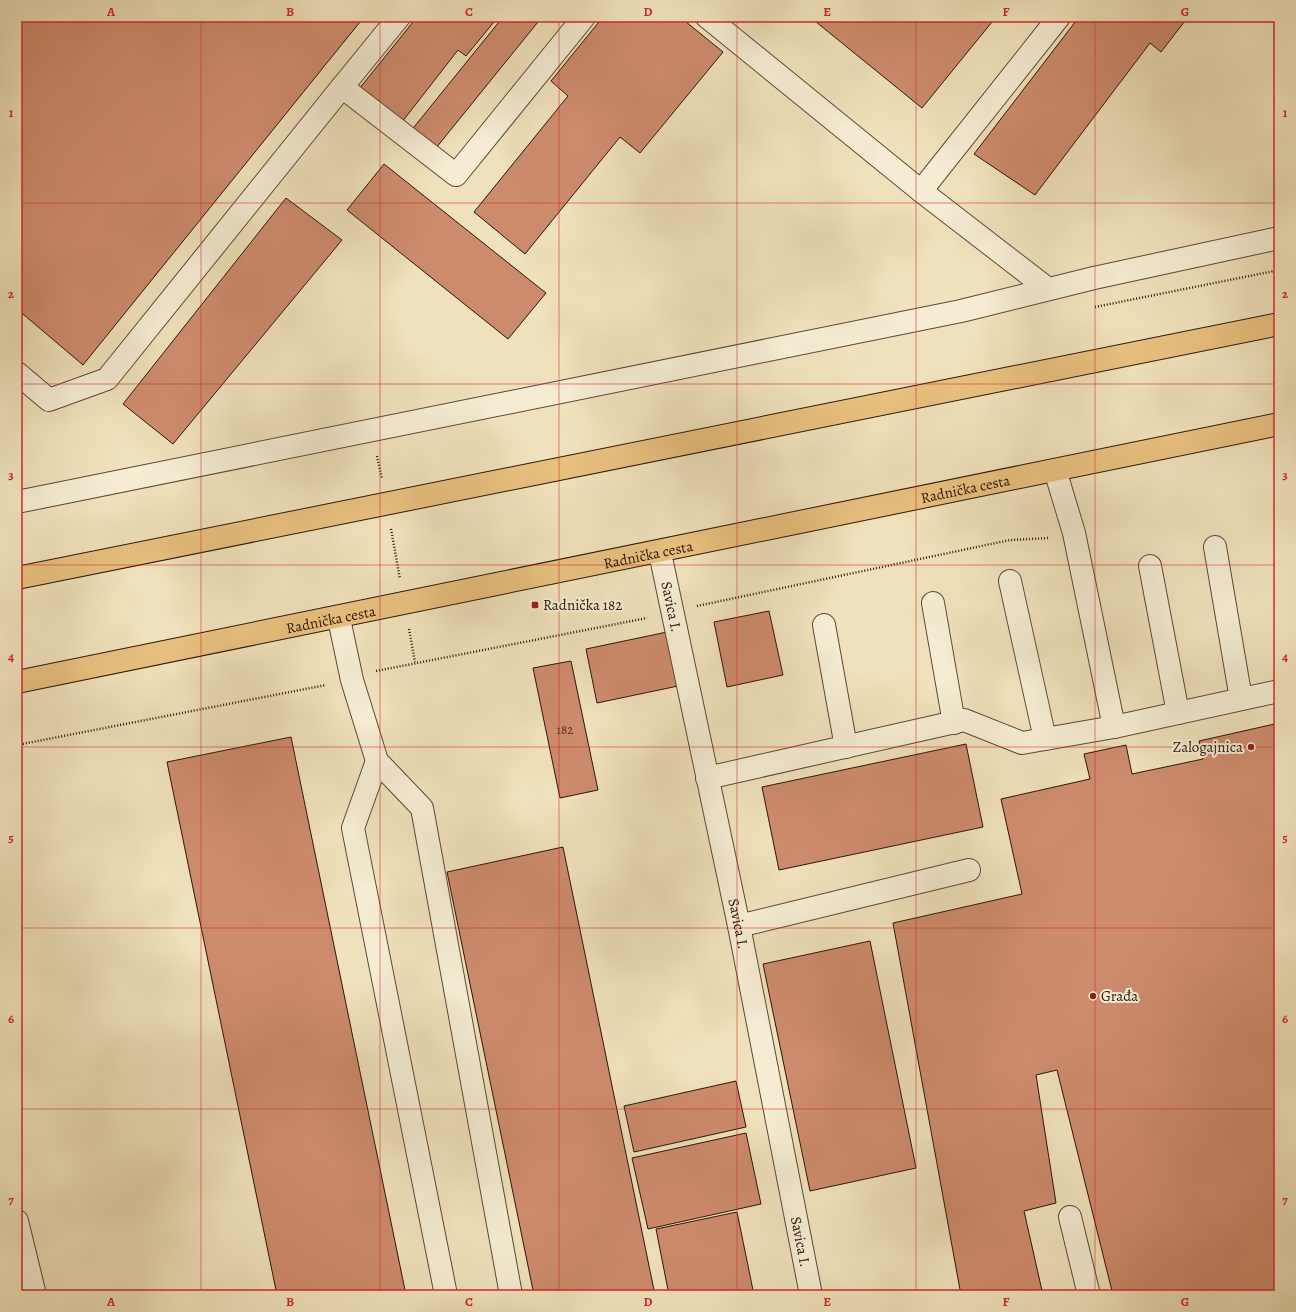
<svg xmlns="http://www.w3.org/2000/svg" width="1296" height="1312" viewBox="0 0 1296 1312" font-family="Alegreya,serif">
  <rect width="100%" height="100%" fill="#efe1bb"/>
  <filter id="stains"><feTurbulence type="fractalNoise" baseFrequency=".005" numOctaves="4"/><feColorMatrix values="0 0 0 0 .2 0 0 0 0 .09 0 0 0 0 .02 0 0 0 .5 -.17"/></filter>
  <radialGradient id="worn" r=".72"><stop offset=".6" stop-color="#630" stop-opacity="0"/><stop offset="1" stop-color="#630" stop-opacity=".3"/></radialGradient>
  <path fill="#cd8b6d" stroke="#2d140b" d="M17,17h347l-281,348 -66,-56z
    M417,17h81l-32,39 -8,-6 -56,72 -43,-33z
    M503,17h39l-106,131 -26,-16z
    M603,17h77l43,35 -83,101 -20,-16 -95,117 -51,-42 94,-116 -17,-15z
    M810,17h186l-74,91z
    M1079,17h109l-27,35 -11,-9 -115,152 -61,-41z
    M384,164l162,129 -38,46 -161,-129z
    M286,198l56,42 -169,204 -50,-40z
    M769,611l14,64 -56,12 -13,-65z
    M667,632l11,54 -81,17 -11,-54z
    M571,661l27,129 -38,8 -27,-130z
    M1279,723v572h-166l-56,-225 -21,5 20,128 -32,8 19,84h-82l-68,-372 129,-29 -21,-95 89,-20 -6,-25 42,-9 6,29 71,-15 -4,-18z
    M291,737l115,558h-129l-110,-533z
    M966,744l17,83 -204,43 -17,-83z
    M563,847l92,448h-121l-87,-423z
    M870,941l46,227 -106,23 -47,-227z
    M736,1081l10,46 -112,25 -10,-46z
    M746,1133l15,71 -113,25 -16,-71z
    M737,1212l17,83h-85l-13,-66z"/>
  <g fill="none" stroke-linecap="round" stroke-linejoin="round">
    <g stroke="#5e4737" stroke-width="24">
      <g id="minor">
        <path d="M707,17l214,174 138,-174"/>
        <path d="M342,87l57,-70"/>
        <path d="M921,191l127,98"/>
        <path d="M17,373l32,27 58,-21 235,-292 114,88 128,-158"/>
        <path d="M1055,470l19,63 40,194 165,-36"/>
        <path d="M17,502l944,-191 133,-33 185,-40"/>
        <path d="M1215,547l26,152"/>
        <path id="s1" d="M660,553l79,373 72,369"/>
        <path d="M1150,566l28,147"/>
        <path d="M1010,581l35,158"/>
        <path d="M933,603l21,120"/>
        <path d="M339,619l13,61 25,81 45,47 89,487"/>
        <path d="M824,625l22,122"/>
        <path d="M377,761l-24,67 93,467"/>
        <path d="M707,778l257,-58 58,23 92,-16"/>
        <path d="M739,926l230,-56"/>
        <path d="M1070,1217l19,78"/>
        <path d="M17,1221l18,74"/>
      </g>
    </g>
    <g stroke="#2d140b" stroke-width="24">
      <g id="major">
        <path d="M17,578l1262,-254"/>
        <path id="s2" d="M17,682c421,-82 841,-171 1262,-258"/>
      </g>
    </g>
    <path stroke="#2d140b" stroke-width="2.5" stroke-dasharray="1 2" stroke-linecap="butt" d="M1095,307l184,-37
      M377,456l5,23
      M391,529l9,50
      M697,606l313,-66 39,-2
      M409,629l6,33
      M376,671l271,-53
      M17,745l309,-60"/>
    <use href="#minor" stroke="#f5ecd3" stroke-width="22"/>
    <use href="#major" stroke="#e8c07e" stroke-width="22"/>
  </g>
  <path fill="none" stroke="#d62828" stroke-width="1" stroke-opacity="0.55" d="M201,17v1278M380,17v1278M559,17v1278M737,17v1278M916,17v1278M1095,17v1278M17,203h1262M17,384h1262M17,565h1262M17,747h1262M17,928h1262M17,1109h1262"/>
  <g fill="#8f2418" stroke="#f5ecd3" stroke-width="1.5">
    <rect x="531" y="601" width="8" height="8" rx="2"/>
    <circle cx="1251" cy="747" r="4"/>
    <circle cx="1093" cy="996" r="4"/>
  </g>
  <g text-anchor="middle" dominant-baseline="central" stroke-width="4" stroke-linejoin="round" paint-order="stroke">
    <g font-size="13" fill="#553224">
      <text x="565" y="729">182</text>
    </g>
    <g font-size="15" fill="#2d140b" stroke="#f5ecd3">
      <text stroke="none"><textPath href="#s2" startOffset="968">Radnička cesta</textPath></text>
      <text stroke="none"><textPath href="#s2" startOffset="644">Radnička cesta</textPath></text>
      <text stroke="none"><textPath href="#s1" startOffset="55">Savica I.</textPath></text>
      <text stroke="none"><textPath href="#s2" startOffset="320">Radnička cesta</textPath></text>
      <text stroke="none"><textPath href="#s1" startOffset="379">Savica I.</textPath></text>
      <text stroke="none"><textPath href="#s1" startOffset="703">Savica I.</textPath></text>
    </g>
    <g font-size="15" fill="#2d140b" stroke="#f5ecd3" text-anchor="start">
      <text x="543" y="605">Radnička 182</text>
      <text x="1243" y="747" text-anchor="end">Zalogajnica</text>
      <text x="1101" y="996">Građa</text>
    </g>
  </g>
  <rect width="1296" height="1312" fill="none" stroke="#efe1bb" stroke-width="44"/>
  <rect x="22" y="22" width="1252" height="1268" fill="none" stroke="#d62828" stroke-width="1.5"/>
  <g font-size="13" text-anchor="middle" font-weight="bold" fill="#d62828">
    <text x="111" y="16">A</text>
    <text x="290" y="16">B</text>
    <text x="469" y="16">C</text>
    <text x="648" y="16">D</text>
    <text x="827" y="16">E</text>
    <text x="1006" y="16">F</text>
    <text x="1185" y="16">G</text>
    <text x="11" y="117">1</text>
    <text x="1285" y="117">1</text>
    <text x="11" y="298">2</text>
    <text x="1285" y="298">2</text>
    <text x="11" y="479">3</text>
    <text x="1285" y="479">3</text>
    <text x="11" y="661">4</text>
    <text x="1285" y="661">4</text>
    <text x="11" y="842">5</text>
    <text x="1285" y="842">5</text>
    <text x="11" y="1023">6</text>
    <text x="1285" y="1023">6</text>
    <text x="11" y="1204">7</text>
    <text x="1285" y="1204">7</text>
    <text x="111" y="1306">A</text>
    <text x="290" y="1306">B</text>
    <text x="469" y="1306">C</text>
    <text x="648" y="1306">D</text>
    <text x="827" y="1306">E</text>
    <text x="1006" y="1306">F</text>
    <text x="1185" y="1306">G</text>
  </g>
  <rect width="100%" height="100%" filter="url(#stains)"/>
  <rect width="100%" height="100%" fill="url(#worn)"/>
</svg>
